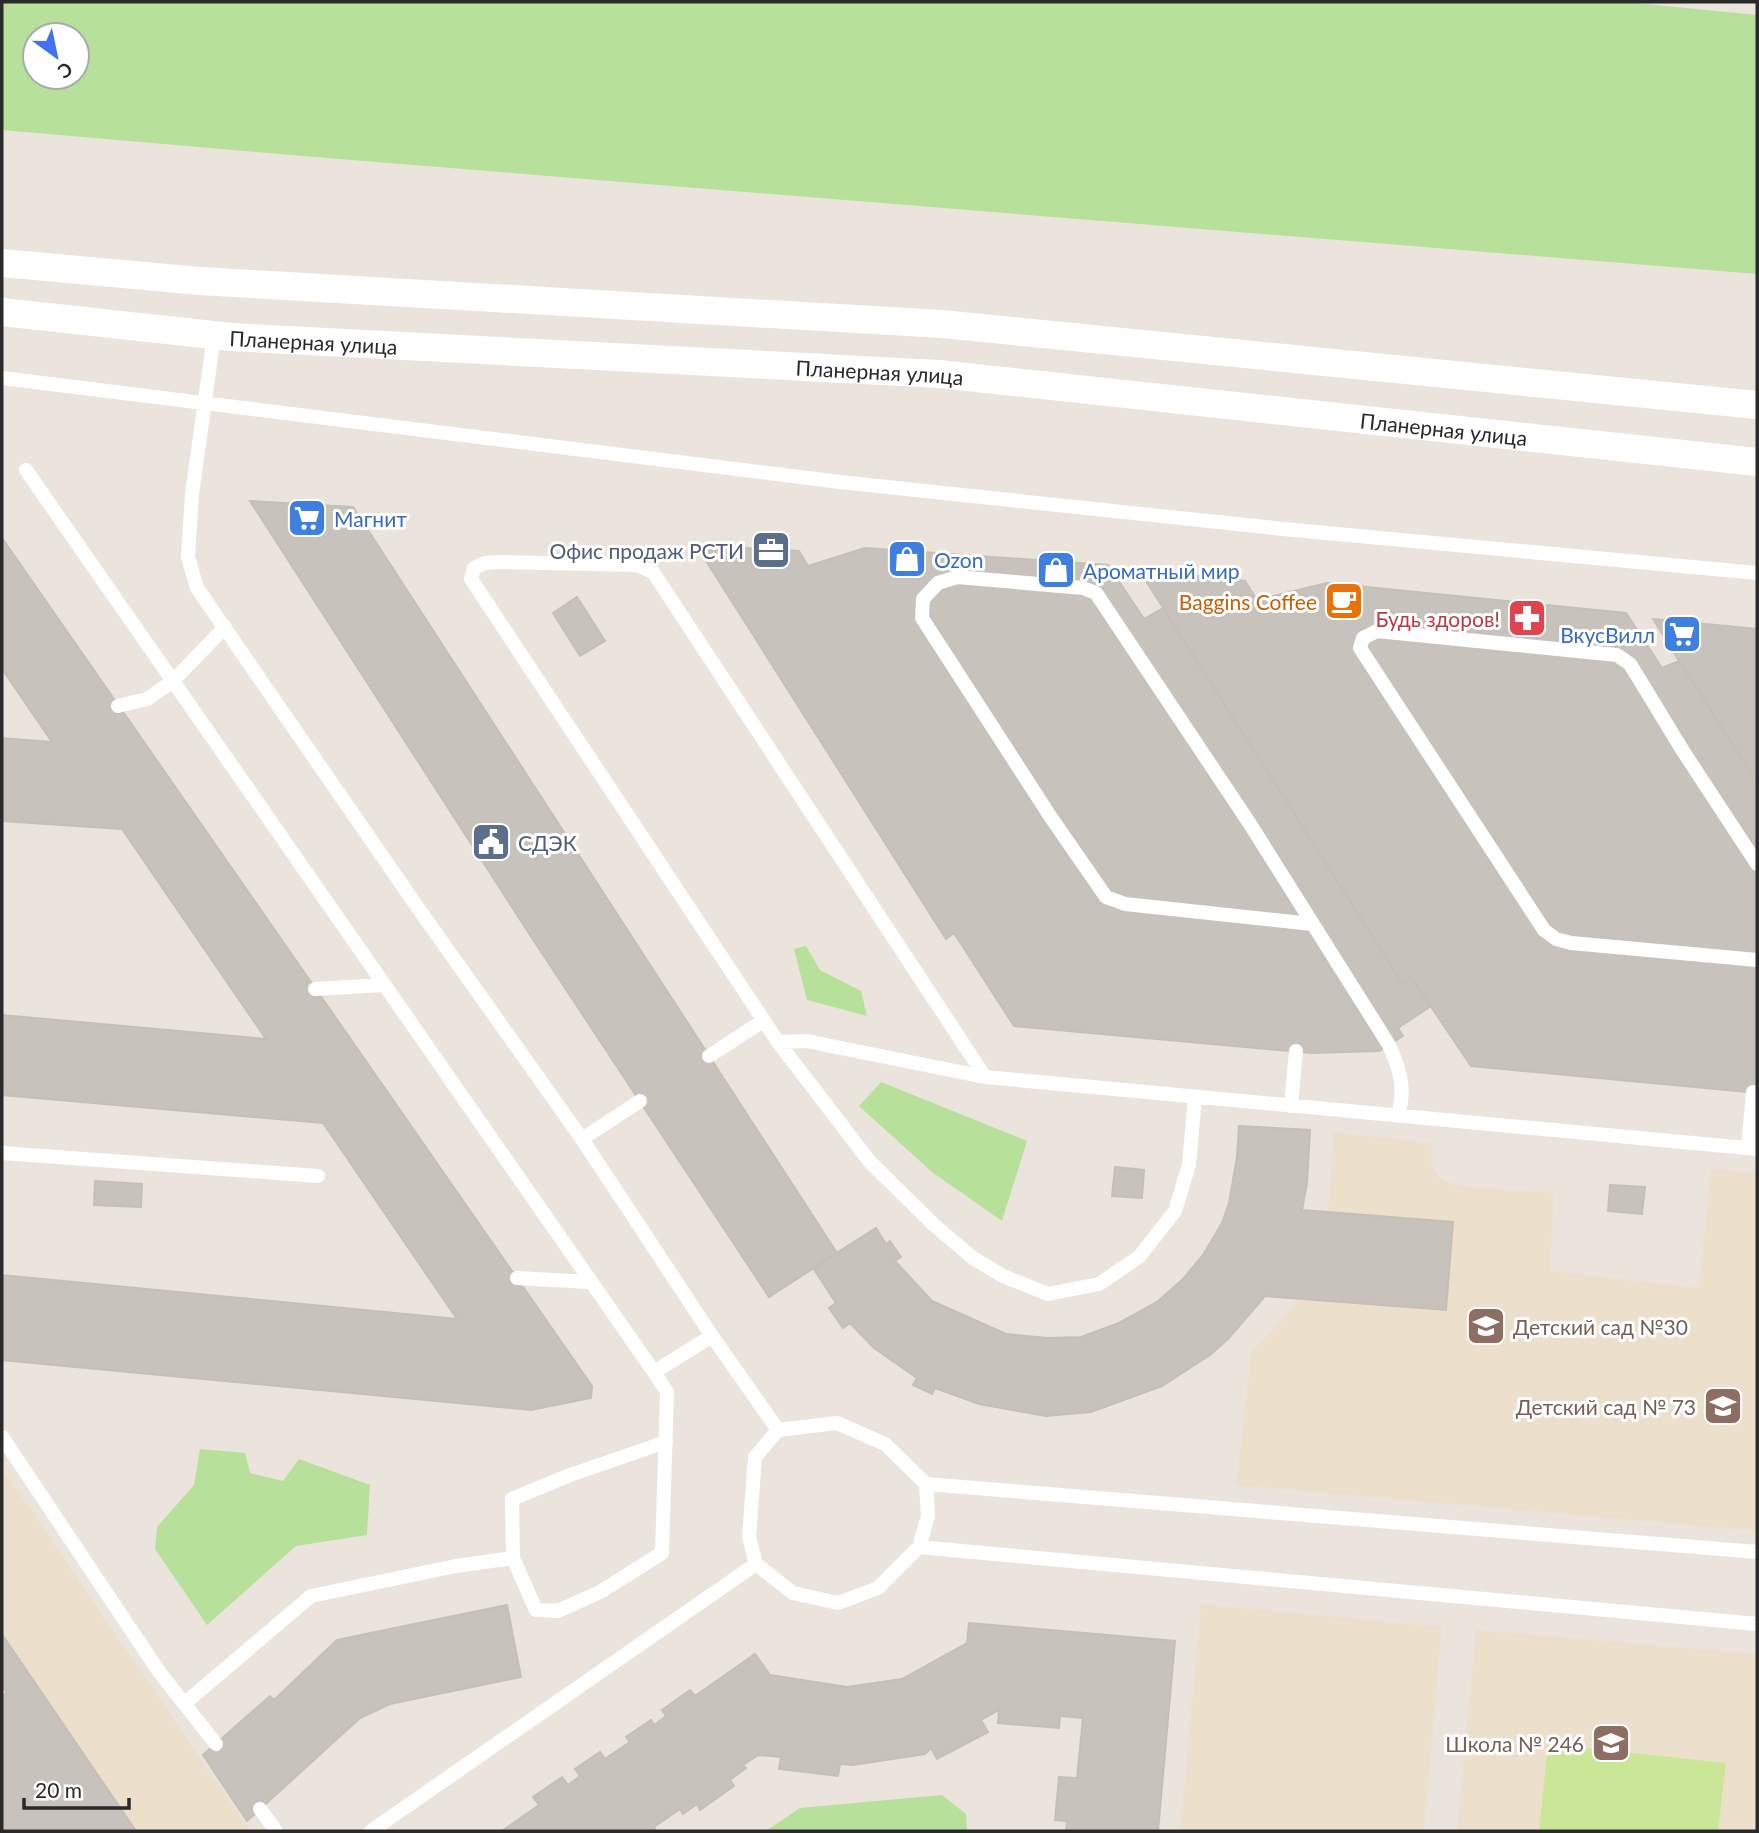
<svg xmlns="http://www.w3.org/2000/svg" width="1759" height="1833" viewBox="0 0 1759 1833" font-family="Lato,sans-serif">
  <rect width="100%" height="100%" fill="#ebe4dc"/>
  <path fill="#ecdfcc" d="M1334,1132l98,11 -1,21 8,14 19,8 96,7 -4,78 149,17 12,-119 46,4v358l-521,-46 15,-132 49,-54 -35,-3 30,-57 7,-29 26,1z
    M2,1468l248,363h-248z
    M1201,1604l241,23 -18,204h-244z
    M1476,1630l281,24v177h-300z"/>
  <path fill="#b7e09b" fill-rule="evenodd" d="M2,2h1624l131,13v259l-1430,-116 -325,-28zM77,35v42h-42v-42z
    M806,946l14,24 41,21 6,25 -60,-16 -13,-51z
    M881,1082l146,59 -25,80 -70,-49 -73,-66z
    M200,1449l45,4 5,20 33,8 16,-22 71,26 -3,50 -71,11 -89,79 -52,-76 2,-22 37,-42z
    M942,1795l24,19 1,17h-201l34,-23z"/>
  <path fill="#cae797" d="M1548,1744l178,19 -8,68h-179z"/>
  <path fill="#c7c2bb" stroke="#c6bfb6" stroke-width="2" d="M250,501l103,6 484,746 -68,44 -239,-362z
    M2,538l590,848 -1,12 -60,12 -529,-50v-85l455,44 -134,-196 -321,-28v-80l264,24 -144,-210 -120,-8v-83l50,4 -50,-73z
    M696,545l103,6 9,15 57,-18 243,17 36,54 19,-11 239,375 9,-6 20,29 -33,22 5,8 -24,15 -67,2 -298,-27 -60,-93 -8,6z
    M1139,570l106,11 12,19 70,-17 299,30 36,55 17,-7 78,121v311l-286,-27 -60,-89 -9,6z
    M577,597l28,44 -25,15 -27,-43z
    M1653,619l104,10v153l-78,-121z
    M1239,1126l71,4 -3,53 -5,27 151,12 -7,88 -181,-14 -37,43 -18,16 -48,31 -71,26 -45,4 -67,-12 -44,-16 -3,6 -19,-9 4,-7 -43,-30 -24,-25 -7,5 -14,-20 7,-5 -23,-35 63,-40 10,16 4,-3 11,16 -6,4 37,40 74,33 41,4 34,-1 38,-14 38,-21 26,-23 20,-24 19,-32 7,-20 8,-46z
    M1115,1167l29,3 -2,28 -30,-2z
    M95,1181l47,3 -1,23 -47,-2z
    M1610,1185l35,2 -3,27 -34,-3z
    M507,1605l14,72 -131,27 -30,14 -113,103 -44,-66 67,-59 4,4 63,-60z
    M969,1623l206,18 -17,190h-92l1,-10 -12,-1 4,-43 18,1 6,-60 -23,-2 -1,12 -61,-5 1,-13 -18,10 7,12 -51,27 -6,-11 -6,6 -72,11 -13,-1 -2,12 -59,-7 2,-12 -23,-2 -15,10 3,3 -16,12 4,6 -34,24 -3,-6 -14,10 -3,-5 -26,18 2,4h-154l37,-26 -6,-8 29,-20 6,8 12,-9 -5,-7 25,-17 5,7 25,-17 -4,-5 25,-17 3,5 12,-9 -4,-6 28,-20 5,6 60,-42 15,21 77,12 55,-8 65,-36z
    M2,1635l1,1 133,195h-134v-135l5,-3 -5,-7z"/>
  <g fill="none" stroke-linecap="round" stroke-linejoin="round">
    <path stroke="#fff" stroke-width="14" d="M214,336l-22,158 -4,63 9,31 221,320 164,231 130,197 66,94
      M2,378l838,104 443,47 474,44
      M26,470l628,902
      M118,706l29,-7 26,-18 52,-54
      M1757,864l-74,-113 -53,-87 -13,-9 -240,-24 -14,7 -3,10 184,282 12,9 15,4 186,17
      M1312,924l-187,-20 -19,-7 -56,-81 -128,-198 1,-19 15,-16 19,-6 126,11 13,5 154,231 139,221c11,25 17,43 9,70
      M315,989l69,-4
      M778,1042l28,-1 179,36 772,72
      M709,1056l54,-35
      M985,1077l-332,-505 -16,-7 -135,-3 -17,1 -11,5 -3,11 307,463 92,120 64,63 39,33 30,18 45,18 51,-10 40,-27 36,-46 14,-46 6,-68
      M1291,1106l5,-55
      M582,1139l58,-38
      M1748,1148l5,-56
      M2,1153l316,23
      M517,1278l72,4
      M837,1423l48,21 41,40 2,32 -9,31 -41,41 -40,15 -45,-10 -37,-29 -7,-27 6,-80 23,-27z
      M2,1437l158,236 56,71
      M666,1442l-96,33 -58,24 1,59 23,52 22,1 20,-9 22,-10 62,-39 5,-161 -13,-20 58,-36
      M926,1484l831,68
      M919,1547l838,77
      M185,1703l126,-107 145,-30 57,-8
      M260,1809l16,22
      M371,1831l385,-267"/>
    <g stroke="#fff" stroke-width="28">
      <path d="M2,263l198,18 742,43 815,81"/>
      <path id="s1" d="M2,312l229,25 708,37 818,88"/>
    </g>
  </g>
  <defs>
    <g id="supermarket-square" transform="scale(2.0125)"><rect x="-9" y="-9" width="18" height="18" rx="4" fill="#3f7fe0" stroke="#fff"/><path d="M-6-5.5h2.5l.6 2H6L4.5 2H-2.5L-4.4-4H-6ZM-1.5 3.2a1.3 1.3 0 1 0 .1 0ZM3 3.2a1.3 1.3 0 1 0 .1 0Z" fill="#fff"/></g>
    <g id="office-square" transform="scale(2.0125)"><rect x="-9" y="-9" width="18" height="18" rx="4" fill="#5c6f8a" stroke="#fff"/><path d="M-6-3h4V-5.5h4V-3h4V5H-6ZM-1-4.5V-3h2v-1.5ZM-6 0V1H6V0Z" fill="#fff"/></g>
    <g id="shop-square" transform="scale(2.0125)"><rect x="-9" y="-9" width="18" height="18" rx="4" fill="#3f7fe0" stroke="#fff"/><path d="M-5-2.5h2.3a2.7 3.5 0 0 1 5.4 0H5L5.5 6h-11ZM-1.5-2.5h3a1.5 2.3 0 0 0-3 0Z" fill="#fff"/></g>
    <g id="cafe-square" transform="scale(2.0125)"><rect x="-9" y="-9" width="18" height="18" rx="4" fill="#e8710a" stroke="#fff"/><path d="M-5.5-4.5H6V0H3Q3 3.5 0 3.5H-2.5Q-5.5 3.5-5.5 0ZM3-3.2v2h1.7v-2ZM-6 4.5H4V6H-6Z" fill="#fff"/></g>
    <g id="pharmacy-square" transform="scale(2.0125)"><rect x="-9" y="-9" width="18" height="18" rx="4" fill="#e0444e" stroke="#fff"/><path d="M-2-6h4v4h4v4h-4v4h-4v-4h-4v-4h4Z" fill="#fff"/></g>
    <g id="civic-square" transform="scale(2.0125)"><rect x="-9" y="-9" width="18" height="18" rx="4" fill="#5c6f8a" stroke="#fff"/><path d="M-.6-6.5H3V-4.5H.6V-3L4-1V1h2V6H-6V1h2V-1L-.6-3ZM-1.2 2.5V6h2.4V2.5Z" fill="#fff"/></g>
    <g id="school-square" transform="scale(2.0125)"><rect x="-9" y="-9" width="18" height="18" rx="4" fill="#8d6e63" stroke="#fff"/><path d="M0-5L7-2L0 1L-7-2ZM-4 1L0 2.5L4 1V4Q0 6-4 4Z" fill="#fff"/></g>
  </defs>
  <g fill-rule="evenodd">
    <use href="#supermarket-square" x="307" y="518"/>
    <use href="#office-square" x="771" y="550"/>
    <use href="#shop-square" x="907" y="559"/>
    <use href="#shop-square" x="1056" y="570"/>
    <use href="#cafe-square" x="1344" y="601"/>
    <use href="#pharmacy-square" x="1527" y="618"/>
    <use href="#supermarket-square" x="1682" y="634"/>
    <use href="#civic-square" x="491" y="842"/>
    <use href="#school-square" x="1486" y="1326"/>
    <use href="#school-square" x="1723" y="1406"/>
    <use href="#school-square" x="1611" y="1743"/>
  </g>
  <g text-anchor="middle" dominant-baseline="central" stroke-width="6" stroke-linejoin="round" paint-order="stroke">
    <g font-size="21" fill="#2a2a2a" stroke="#fff">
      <text stroke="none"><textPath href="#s1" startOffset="313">Планерная улица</textPath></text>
      <text stroke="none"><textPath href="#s1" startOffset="880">Планерная улица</textPath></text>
      <text stroke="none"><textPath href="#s1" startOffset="1447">Планерная улица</textPath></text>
    </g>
    <g font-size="21" fill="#366cbe" stroke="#fff" text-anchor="start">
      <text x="334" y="518">Магнит</text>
      <text x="934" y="559">Ozon</text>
      <text x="1083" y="570">Ароматный мир</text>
      <text x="1655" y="634" text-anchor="end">ВкусВилл</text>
    </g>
    <g font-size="21" fill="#4e5e75" stroke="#fff" text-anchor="end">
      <text x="744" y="550">Офис продаж РСТИ</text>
      <text x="518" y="842" text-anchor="start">СДЭК</text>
    </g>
    <g font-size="21" fill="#c56008" stroke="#fff" text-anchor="end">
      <text x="1317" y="601">Baggins Coffee</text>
    </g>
    <g font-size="21" fill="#be3a42" stroke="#fff" text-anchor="end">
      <text x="1500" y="618">Будь здоров!</text>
    </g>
    <g font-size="21" fill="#785e54" stroke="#fff" text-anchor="end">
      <text x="1513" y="1326" text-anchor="start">Детский сад №30</text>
      <text x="1696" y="1406">Детский сад № 73</text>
      <text x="1584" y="1743">Школа № 246</text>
    </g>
  </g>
  <rect width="1759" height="1833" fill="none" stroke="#2a2a2a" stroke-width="7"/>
  <g transform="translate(56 56) rotate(147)"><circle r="33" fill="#ffffff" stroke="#aaaaaa" stroke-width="2"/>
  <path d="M0-5L12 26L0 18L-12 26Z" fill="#4270f2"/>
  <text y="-10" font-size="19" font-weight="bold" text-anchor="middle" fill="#2a2a2a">С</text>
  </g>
  <path d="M24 1798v10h105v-10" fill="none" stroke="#2a2a2a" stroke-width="3.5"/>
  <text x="35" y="1798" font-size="21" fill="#2a2a2a" stroke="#ffffff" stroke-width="5" paint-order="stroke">20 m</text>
</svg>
